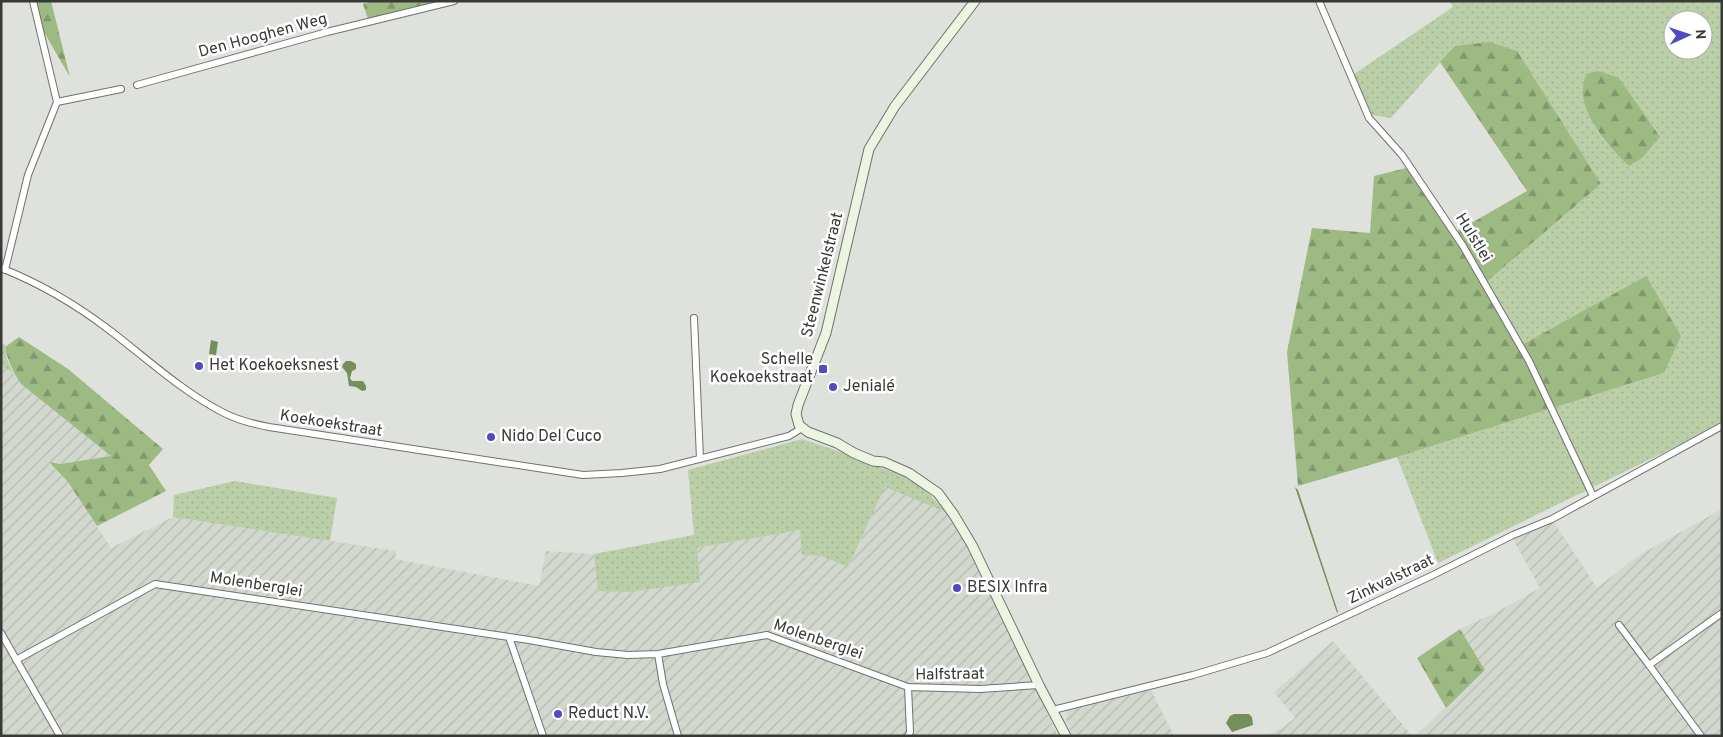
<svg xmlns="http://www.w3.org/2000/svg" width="1723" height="737" viewBox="0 0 1723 737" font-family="Overpass,sans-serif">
  <defs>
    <pattern id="industrial-furrows" width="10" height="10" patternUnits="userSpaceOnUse" patternTransform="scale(1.25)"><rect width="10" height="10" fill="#d2d8ce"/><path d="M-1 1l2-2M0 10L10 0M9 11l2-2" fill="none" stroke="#b5bab2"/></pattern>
    <pattern id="grass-dots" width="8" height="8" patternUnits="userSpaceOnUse" patternTransform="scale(1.25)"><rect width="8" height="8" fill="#bacfa8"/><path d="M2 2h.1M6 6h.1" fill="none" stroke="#a1b291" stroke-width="1.8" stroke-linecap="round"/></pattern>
    <pattern id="forest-firs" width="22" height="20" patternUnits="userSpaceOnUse" patternTransform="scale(1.25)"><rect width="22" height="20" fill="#9dba83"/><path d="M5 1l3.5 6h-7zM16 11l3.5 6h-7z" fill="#81986c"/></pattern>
  </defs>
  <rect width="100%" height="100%" fill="#dfe1dd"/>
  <path fill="url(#industrial-furrows)" d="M1,366l12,7 8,11 90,72 -51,8 -11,-1 19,19 43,66 62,-31 223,34 -1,8 144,27 7,-35 48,3 4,37 99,-43 103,-18 3,25 18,1 27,11 37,-80 69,28 85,170 8,28 11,23h-1057z
    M1722,509v227h-307l70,-66 -25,-41 37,-17 43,-24 -30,-54 42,-15 45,69 39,-31z
    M1333,641l79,95h-147l17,-8 13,-10 -21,-26z
    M1151,690l23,46h-101l-7,-16 1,-10z"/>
  <path fill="url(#grass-dots)" fill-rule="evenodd" d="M1450,1h272v423l-284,139 -41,-106 267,-84 -18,-96 -126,69 -36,-63 117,-99 -146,-138 -64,72 -20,-3 -17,-41 99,-67zM1673,20h30v30h-30z
    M1,343l5,2 -1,2 2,12 6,14 -12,-7z
    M802,439l42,14 63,25 18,12 23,23 -63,-26 -37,80 -27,-11 -19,-1 -2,-25 -103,18 3,34 -70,10 -32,-1 -4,-37 100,-19 -6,-65z
    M235,481l102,17 -7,43 -157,-24 1,-22z"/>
  <path fill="url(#forest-firs)" d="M33,1h18l19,76 -33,-57z
    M373,1h81l-85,21 -6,-18z
    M1489,42l28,9 84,133 -116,99 35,63 126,-70 35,60 -17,37 -267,84 -99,29 -11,-134 25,-124 58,5 4,-57 36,-9 44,66 73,-42 -87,-129 15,-16z
    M1598,71l21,7 41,59 -18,21 -13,8c-15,-13 -42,-46 -45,-65 -2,-10 -1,-18 2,-27z
    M19,337l49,32 95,80 -14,16 17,26 -69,35 -29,-44 -19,-20 11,2 51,-8 -90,-72c-8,-12 -13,-23 -16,-37z
    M1460,629l25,41 -39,38 -29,-50z"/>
  <path fill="#748f5a" d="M211,340l7,2 -2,13 -7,-1z
    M346,361h5l5,3v5l-4,2 -2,7 2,3h11l3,5v4l-4,1 -6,-4 -7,-1 -2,-13 -5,-6 1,-3z
    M1295,487l3,3 40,122 -1,1z
    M1234,714h15l3,3 1,8 -21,7 -6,-9 4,-7z"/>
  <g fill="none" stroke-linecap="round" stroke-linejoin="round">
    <g stroke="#6f716e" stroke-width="8">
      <path id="street" d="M1319,1l50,117 33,37 61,91 66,115 64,135
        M137,85l190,-53 127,-31
        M57,102l64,-13
        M1,268c38,15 74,36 107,61 37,28 72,61 114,83 15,8 31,12 47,15l314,48 39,-2 38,-4 129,-33 13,-8
        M5,270l23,-95 29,-73 -24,-101
        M694,318l6,141
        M1619,625l30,40
        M1,633l59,103
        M509,637l34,99
        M658,654l5,30 15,52
        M16,660l139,-76 374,56 67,12 32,3 30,-1 109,-19 141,52 72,2 59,-4
        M1053,710l140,-35 74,-22 164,-77 82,-41 39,-16 170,-93
        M908,736l2,-4 -2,-45
        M1701,736l-52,-71 73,-52"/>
    </g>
    <g stroke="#6f716e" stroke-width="11">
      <path id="secondary" d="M975,1l-80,105 -26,43 -43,184 -28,72 -2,9 3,11 9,7 29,11 17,10 19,8 11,1 25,11 29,20 16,22 18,30 67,140 27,51"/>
    </g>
    <use href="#street" stroke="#fff" stroke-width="6"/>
    <use href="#secondary" stroke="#ebf5e1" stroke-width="9"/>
  </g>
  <g fill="#524ac1" stroke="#fff" stroke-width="2">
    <circle cx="199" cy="366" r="5"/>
    <rect x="818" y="364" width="10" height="10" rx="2.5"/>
    <circle cx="833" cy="387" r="5"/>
    <circle cx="491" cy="437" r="5"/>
    <circle cx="957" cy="588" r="5"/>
    <circle cx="558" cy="714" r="5"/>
  </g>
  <g text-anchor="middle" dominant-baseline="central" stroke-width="5" stroke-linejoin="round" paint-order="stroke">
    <g font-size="16" fill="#393938" stroke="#fff">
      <text transform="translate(263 36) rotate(-15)">Den Hooghen Weg</text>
      <text transform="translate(1473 238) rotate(58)">Hulstlei</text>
      <text transform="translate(823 275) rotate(-76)">Steenwinkelstraat</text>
      <text transform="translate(331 424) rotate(9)">Koekoekstraat</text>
      <text transform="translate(1391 580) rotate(-26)">Zinkvalstraat</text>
      <text transform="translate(256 585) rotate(9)">Molenberglei</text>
      <text transform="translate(818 640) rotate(19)">Molenberglei</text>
      <text transform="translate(950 675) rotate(-1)">Halfstraat</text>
    </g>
    <g font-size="16" fill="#393938" stroke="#fff" text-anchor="start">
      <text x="813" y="360" text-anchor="end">Schelle<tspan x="813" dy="18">Koekoekstraat</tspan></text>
      <text x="209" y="366">Het Koekoeksnest</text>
      <text x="843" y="387">Jenialé</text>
      <text x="501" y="437">Nido Del Cuco</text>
      <text x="967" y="588">BESIX Infra</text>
      <text x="568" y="714">Reduct N.V.</text>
    </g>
  </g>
  <rect width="1723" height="737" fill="none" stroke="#393938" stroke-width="5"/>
  <g transform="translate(1688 35) rotate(87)"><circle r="24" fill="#ffffff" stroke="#b0b0af"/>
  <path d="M0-4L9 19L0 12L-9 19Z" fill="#524ac1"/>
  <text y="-8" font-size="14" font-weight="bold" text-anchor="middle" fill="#393938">N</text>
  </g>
</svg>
